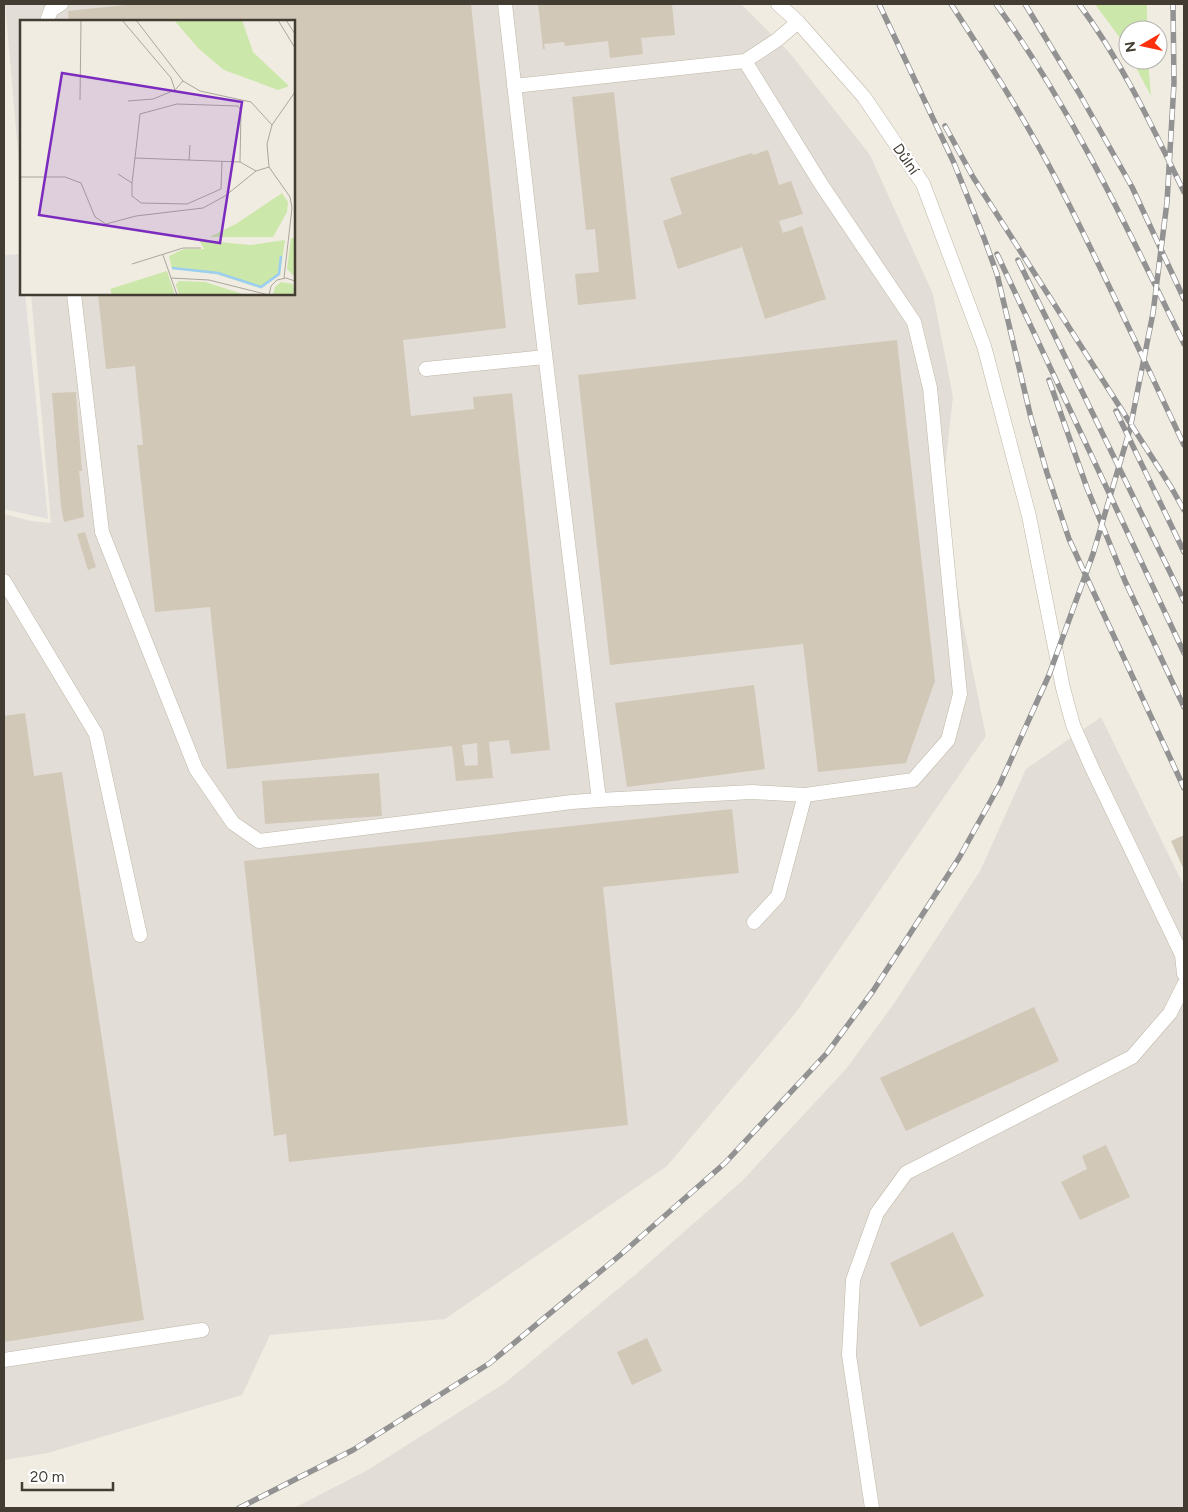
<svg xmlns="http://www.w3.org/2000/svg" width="1188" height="1512" viewBox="0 0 1188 1512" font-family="Figtree,sans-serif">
  <rect width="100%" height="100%" fill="#f1ece2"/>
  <path fill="#e3ddd7" d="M5,4h736l48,48 81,103 63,139 20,103 -11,98 20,123 24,118 -189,275 -130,155 -222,153 -175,16 -28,60 -194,58 -44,7v-946l27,7 20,2 -20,-229h263v-273h-273v165z
    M1101,717l83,169v622h-890l72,-37 139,-88 131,-109 106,-93 104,-112 47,-64 87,-134 46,-102z"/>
  <path fill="#cbe7a9" d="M1095,4h52v26h-19v23l-8,-15z
    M1132,60h16l3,36z"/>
  <path fill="#e1dedb" d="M21,254v40h4l23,225 -44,-10v-254z"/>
  <path fill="#d2c8b7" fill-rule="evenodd" d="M135,4h336l35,324 -103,12 8,76 63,-7 -1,-12 39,-4 38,357 -39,4 -2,-14 -20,2 4,36 -37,3 -4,-35 -225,23 -17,-162 -55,5 -18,-167h6l-8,-79 -29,3 -8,-75h196v-273h-225l-1,-10zM477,743l1,22 -13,1 -3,-21z
    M538,4h134l3,31 -34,3 2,16 -33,4 -2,-17 -43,5 -1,-4 -20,2 1,5h-2z
    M614,92l22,207 -58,6 -3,-31 24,-2 -4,-43 -9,1 -14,-133z
    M768,150l11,35 12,-4 12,33 -24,7 4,12 19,-7 24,73 -61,20 -23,-72 -64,22 -15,-48 19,-7 -12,-36 82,-25 1,2z
    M897,340l38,341 -29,82 -88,9 -15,-128 -193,21 -32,-290z
    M77,392l-1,2 6,77h-3l5,46 -20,5 -3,-15 -9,-114z
    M85,532l11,35 -8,3 -11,-36z
    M754,685l11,84 -138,18 -12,-84z
    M25,713l9,63 28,-4 82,548 -140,22v-626z
    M379,773l3,43 -117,8 -3,-43z
    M732,809l7,64 -136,14 25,238 -339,37 -3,-28 -12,2 -30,-275z
    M1184,835v35l-13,-29z
    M1034,1007l25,54 -153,70 -26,-53z
    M1106,1145l24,52 -50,23 -19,-38 26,-13 -5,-13z
    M953,1232l31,64 -64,31 -30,-64z
    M647,1338l15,33 -30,14 -15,-33z"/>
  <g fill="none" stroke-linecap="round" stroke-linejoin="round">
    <g stroke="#bfb7a7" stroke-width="15">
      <path id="service" d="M505,4l35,308 59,488 153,-8 53,3 -27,101 -24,26
        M778,4l20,18 66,75 59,87 61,162 45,170 34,172 10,37 19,43 90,187 2,19
        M47,21l4,-11 10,-6
        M745,61l32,-21 21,-18
        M514,86l231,-25 76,123 93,138 16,66 30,306 -12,46 -35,40 -108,15
        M74,294l28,238 94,237 37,54 26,18 313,-39 27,-2
        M426,369l119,-12
        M4,581l92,153 44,201
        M4,1360l198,-30
        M872,1508l-23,-153 4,-75 24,-67 29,-40 226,-116 38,-44 14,-28"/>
    </g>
    <use href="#service" stroke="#fff" stroke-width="14"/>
    <g stroke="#929292" stroke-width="5.5">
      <path id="rail" d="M879,4l75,159 30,75 13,36 34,144 16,55 22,66 115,249
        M951,4c37,57 74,115 105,175 45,87 86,177 128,266
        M996,4c76,105 131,224 188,340
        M1025,4l54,89 53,94 52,112
        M1079,4c43,58 74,124 105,188
        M945,126l28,51 198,310 13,23
        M997,254l187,399
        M1018,260l166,341
        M1049,380l38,108 38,93 59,126
        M1116,411l68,141
        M239,1508l114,-58 137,-87 129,-107 106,-93 102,-110 46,-62 86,-133 41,-74 49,-109 44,-121 37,-125 23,-116 14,-111 7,-119 -1,-79"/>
    </g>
    <use href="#rail" stroke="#fff" stroke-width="4" stroke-dasharray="11" stroke-linecap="butt"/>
  </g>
  <g text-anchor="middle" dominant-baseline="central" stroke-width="4.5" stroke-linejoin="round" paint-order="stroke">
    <g font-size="15" fill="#423c32" stroke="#fff">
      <text transform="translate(906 159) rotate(55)">Důlní</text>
    </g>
  </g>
  <g transform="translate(20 20)">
    <rect width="275" height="275" fill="#f1ece2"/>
    <path d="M154,0h68l11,32 36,34 -11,4 -54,-20 -26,-22zM262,173l6,9 -1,10 -14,25h-64l27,-13zM271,218h4v39l-8,-8zM179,220l51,5 35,-5 -5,34 -20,14 -44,-14 -44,-5 -3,-13 15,-7h20zM147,251l8,24h-63l-2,-6zM159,261l26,1 41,13h-67l-3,-10zM261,262l12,2 2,11h-22l2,-8z" fill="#cbe7a9"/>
    <path fill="none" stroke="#9bcef0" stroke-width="2.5" d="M152,248l46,5 43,14 18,-13 2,-18"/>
    <path fill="none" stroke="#aba69c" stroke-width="1" d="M102,0l49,58 4,12M116,0l47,61 17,10 51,11 21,23M258,0l17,28M266,0l9,14M60,80l1,-80M108,81l25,-2 22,-9 8,-9M115,138l5,-44 37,-10 61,2 3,4 -1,52 16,9 13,-4M169,140l1,-15M98,154l14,9 3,-25 105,4M0,157h45l16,6 14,34 11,7 30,-8 67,-8 22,-12 31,-25M112,163v13l9,7 46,1 34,-15 1,-28M143,235l14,40M112,244l51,-16h18M151,258l38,2 60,15M264,258l8,-70 -2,-11 -21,-30 -2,-23 5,-19 23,-33M249,275l2,-9 6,-6 9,-2 9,3"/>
    <path fill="#7b2cbf" fill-opacity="0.15" stroke="#7b2cbf" stroke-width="2.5" d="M42,53l180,29 -22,141 -181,-28z"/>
    <rect width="275" height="275" fill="none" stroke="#423c32" stroke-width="2.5"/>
  </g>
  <rect width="1188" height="1512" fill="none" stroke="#423c32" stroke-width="10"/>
  <g transform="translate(1143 45) rotate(261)"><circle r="24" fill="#ffffff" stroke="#b3b1ad"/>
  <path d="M0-4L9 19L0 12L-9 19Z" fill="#fd2f0d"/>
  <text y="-8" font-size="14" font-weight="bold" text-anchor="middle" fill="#423c32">N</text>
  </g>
  <path d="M22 1482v8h91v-8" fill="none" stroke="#423c32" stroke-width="2.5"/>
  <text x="30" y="1482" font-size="15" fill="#423c32" stroke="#ffffff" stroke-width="4" paint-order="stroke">20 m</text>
</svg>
